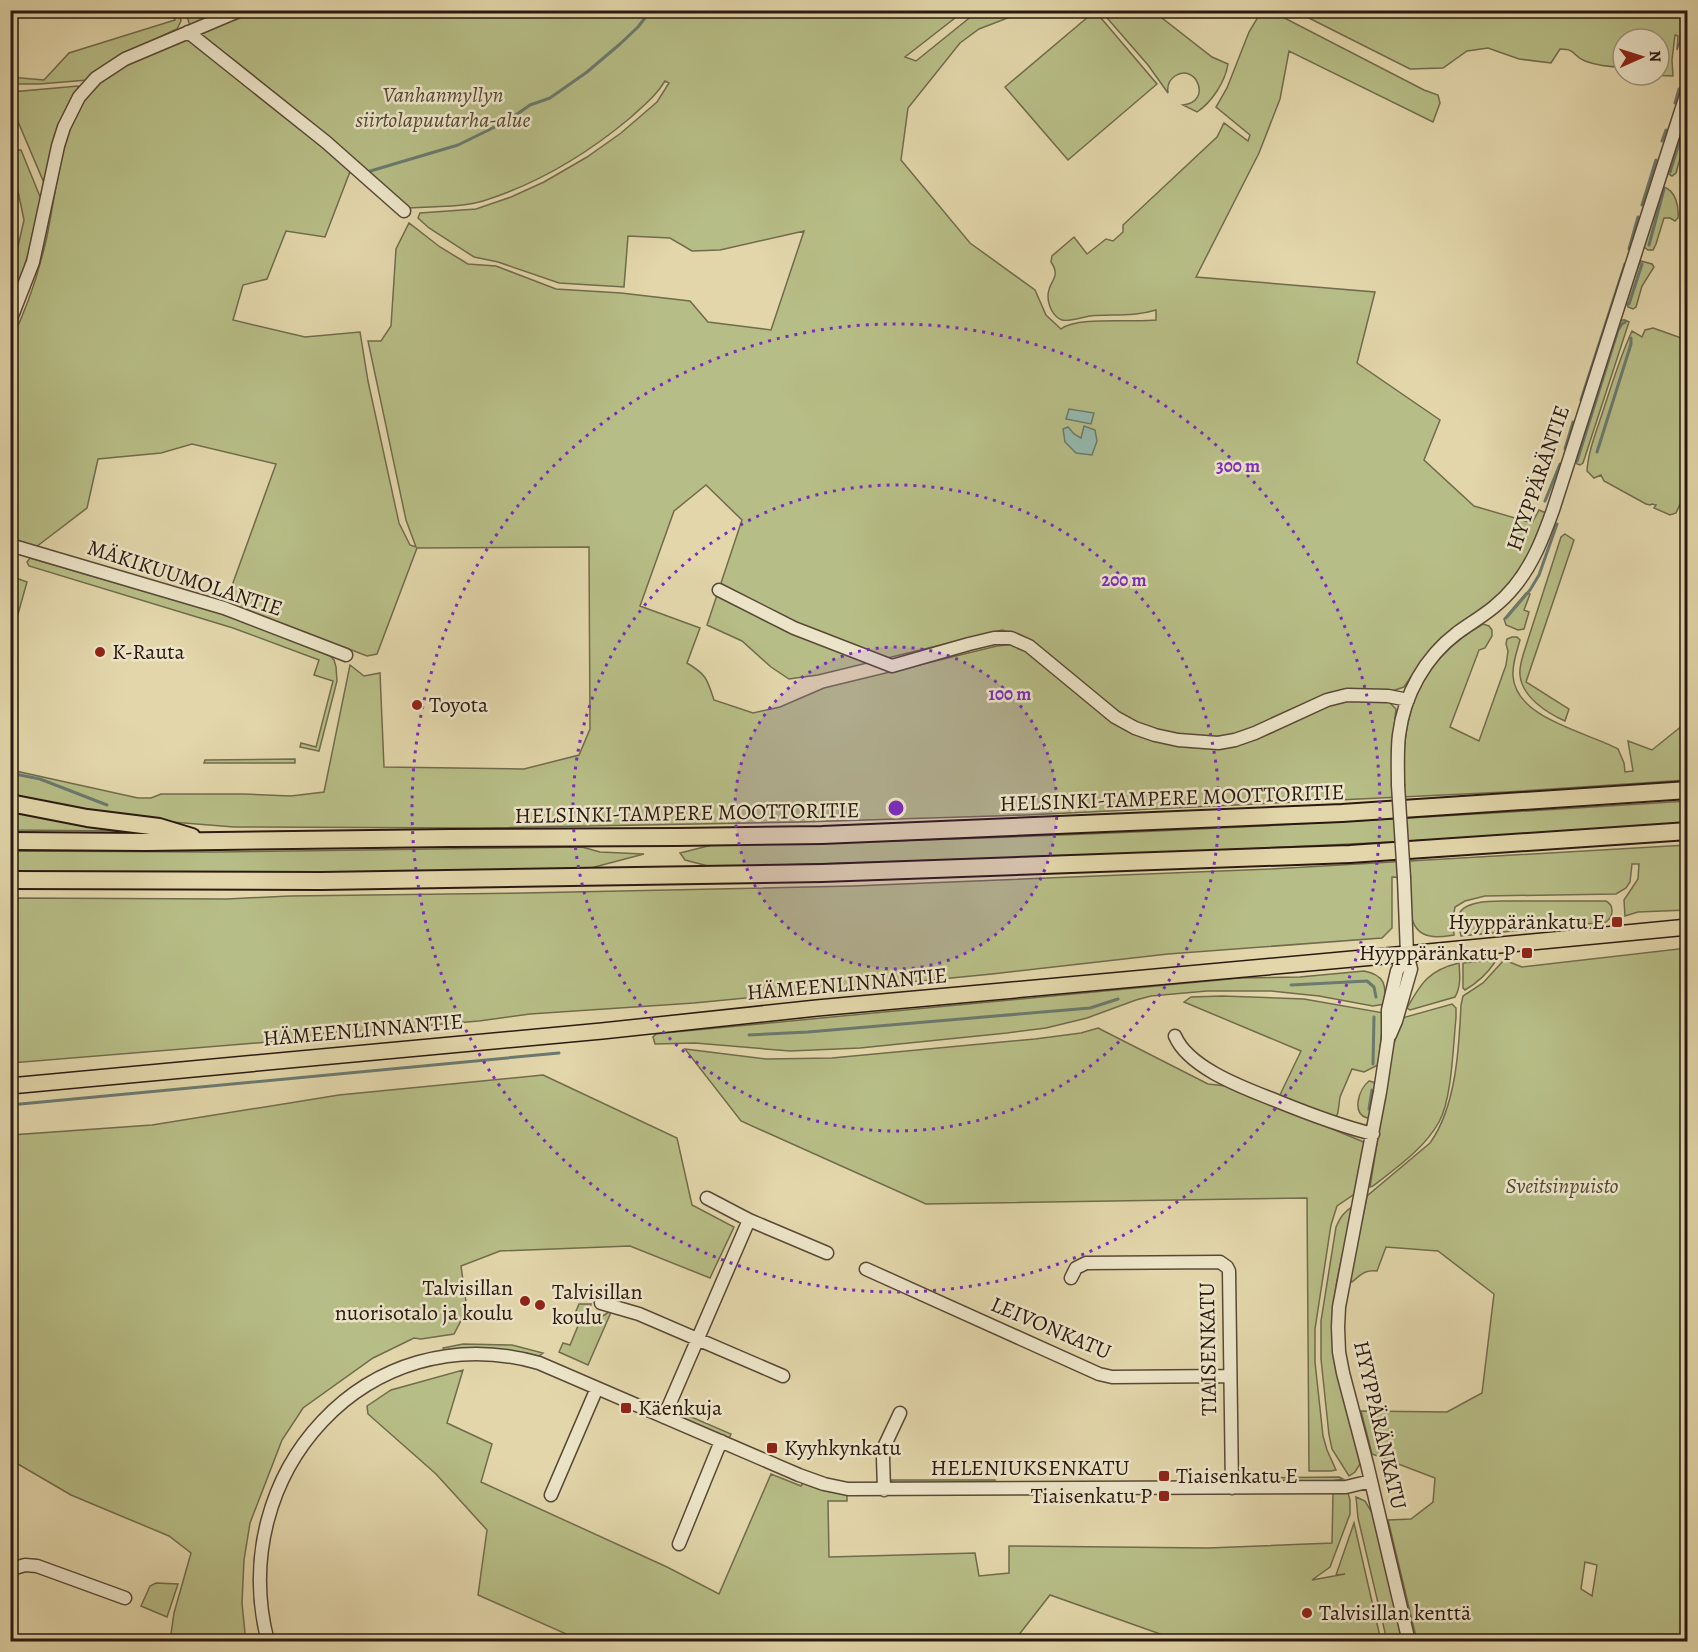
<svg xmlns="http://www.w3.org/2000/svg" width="1698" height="1652" viewBox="0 0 1698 1652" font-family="Alegreya,serif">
  <rect width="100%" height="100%" fill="#e2d6aa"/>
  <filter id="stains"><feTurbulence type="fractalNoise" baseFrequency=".00333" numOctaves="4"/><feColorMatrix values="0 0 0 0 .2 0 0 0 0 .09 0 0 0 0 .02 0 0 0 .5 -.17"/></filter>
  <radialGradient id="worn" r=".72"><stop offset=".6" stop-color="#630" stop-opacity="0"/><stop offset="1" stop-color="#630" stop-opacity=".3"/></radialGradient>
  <path fill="#b7bd86" stroke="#716b4c" stroke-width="1.5" fill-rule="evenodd" d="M185,10l779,1 -59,46 11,4 62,-50h48l-47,18 -19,14 -52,65 -7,52 69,83 65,47 11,25 15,14c16,-13 73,-6 95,-9v-10c-22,7 -43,4 -66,6 -8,1 -20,6 -28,4 -9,-3 -14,-15 -14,-24 0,-15 14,-18 3,-34l1,-6 22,-19 13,17 19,-15 7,2 10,-9v-7l94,-88 7,-14 24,18 2,-6 -34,-28 11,-19 22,-56 12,-20 10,-1 153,79 14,5 2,8 -7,19 -144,-71 -9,48 -21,54 -63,124 179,15 -18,71 83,57 -16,40 50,46 58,17 7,-13 7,3 -18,44 -11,17 -16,19 -9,8 -40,28 -17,15 -12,15 -19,28 -9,3 -49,2 -15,4 -74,34 -15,4 -39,6 -48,-11 -23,-8 -19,-12 -84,-68 -8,-6 -19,-5 -184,45 -29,4 -18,-12 -29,-26 -35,-16 35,-105 -36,-35 -32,26 -34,95 60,22 -13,35c20,12 20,16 27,37l39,13 27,-6 44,-19 173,-42 19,-2 10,6 91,73c38,20 90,30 131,17 11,-4 23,-10 34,-14 21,-9 43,-18 64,-27h17l26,3 7,7 -4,38 2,43 10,-2c-4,-72 13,-126 79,-164l6,2 3,4v6l-7,12 -6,2 -29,77 29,14 27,-76 2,-14 -2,-7 1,-5 5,-2h5l3,3c-3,11 -8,24 -7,36 3,43 74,56 105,73l6,14 1,9 8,-1 -5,-30 24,9 36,-29 -1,59 -181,12 -479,23 -226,7 -321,6 -246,-1 -100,-8 -89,-14 -34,-8v-27l127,28h13l10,-4h83l47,2 33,-4 26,-127 14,11 16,-3 4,94 140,2 55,-14 11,-26 -1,-182 -172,1 -40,106 -10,2 -141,-54 50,-138 -84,-20 -31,9 -63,6 -11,49 -51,39 -25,-9v-198c17,-33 28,-68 36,-104 9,-42 14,-111 43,-143 24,-26 55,-38 86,-51l8,-2 6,1 132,103 29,25 -26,68 -39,-6 -19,48 -24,6 -10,35 72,17 55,-5 8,49 31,142 11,22 6,2 -10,-27 -38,-179h13l10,-15 5,-77 13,-26 31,24 28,17 28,2 60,23 65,4 69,8 18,21 63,8 33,-99 -84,19 -28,1 -22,-13 -42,-2 -4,51 -65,-4 -61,-21 -24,-5 -45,-29 -11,-10 2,-5 56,-4 35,-12 33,-15 43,-25 34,-24 36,-31 12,-19 -4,-2c-9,15 -22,25 -35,37 -43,36 -93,66 -147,83 -24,7 -50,5 -74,7l-116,-99 -91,-71 -13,-15z
    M1687,10v10l-10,30 1,-14 -3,-1 -3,25 1,16 -24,-1h10v-36h-36v28c-13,0 -25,-1 -38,-6 -13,-5 -8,-12 -25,-12l-9,14 -32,-4 -31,-11 -21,3 -24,17 -33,1 -115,-58z
    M173,11h6l2,10 -4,8 -58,27 -16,11 -15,13 -49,4h-28l-1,-7 34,3 25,-27 106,-33z
    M1095,11l62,73 -89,76 -63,-73z
    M1101,11h52l59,46 16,7c-3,18 -16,38 -31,48l-14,-7c30,-3 13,-43 -8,-29 -6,4 -8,10 -7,17l-20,-28z
    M78,86l1,4 -35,93 -33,-78v-13z
    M1687,108v26l-11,39 -4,3 -5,-3z
    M15,150h6l20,49 -9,42 -9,30 -12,33v-27l13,-57 -12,-57z
    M1664,187c12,4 15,20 14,31l-3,3 -5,-3h-6l-8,26 -3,6h-5l-4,-3 17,-58z
    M1641,261l11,3 2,3 -12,19 -6,21 -3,2 -5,-2 -2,-6 13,-37z
    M1622,320h3l4,2 -46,141 -3,2 -3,-1 -2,-4 44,-137z
    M1653,328l34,12v149l-11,24 -6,2 -16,-7 2,-3 -4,-1 -2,1 -4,-1 -42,-23 -3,-6 -7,3 -7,-7c1,-20 10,-41 16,-60 9,-27 17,-54 29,-80l10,6 3,-7z
    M1565,534l9,6 -48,142 43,27 -4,12c-18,-8 -43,-24 -45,-46 -1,-8 2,-16 4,-23l37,-115z
    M30,558l196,57 104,41 4,4 2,7 1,14 -18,70 -19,-4 1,-4 15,4 17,-66 -19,-6 5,-15 -86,-32 -204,-62 -2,-4z
    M16,578l11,4 -16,57v-39z
    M1526,593l4,1 -6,16 5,2 -5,17 -6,1 -12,-5 -2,-6z
    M295,759v4h-91l1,-3z
    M1687,801v23c-324,23 -650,34 -975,43l-27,-7 -5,-7 32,-8c325,-5 651,-23 975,-44z
    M10,810l104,18 2,3 -105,-1z
    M1687,845v65l-49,2 -13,4 -1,-16 14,-21 1,-15h-7l-2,18 -4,6 -10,6 -131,2 -20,5 -10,6 -2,11 1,17c-7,1 -17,3 -24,1 -25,-4 -20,-39 -21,-58l-17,-1v51l-10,10 -214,16 -176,20 -298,29 -164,11 -51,7 -115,10 -30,1 -66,10 -257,21v-165l216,1 63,-3 234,-3 329,-7 418,-17z
    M582,847l18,5 44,2 -57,15 -25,2 -347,3 -204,-1v-22l204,1z
    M1506,901h100c9,5 7,16 0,21l-145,14c-1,-6 -4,-13 -3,-19 3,-17 36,-16 48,-16z
    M1687,948v693h-270l-29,-121 23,-1 22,-17 2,-24 -63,-24 -11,-43 86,1 35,-19 12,-99 -56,-43 -52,-4 -9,24c-13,-1 -15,3 -25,11l-2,-2 17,-84 63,-53c26,-36 29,-94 31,-138l2,-9 20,-13 21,-23 18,7zM1585,1562l12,3 -5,31 -11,-7z
    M1494,960l1,2c-8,12 -18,21 -30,28l-2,-2v-25z
    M1459,963c1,12 2,24 -4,34l-45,13 -3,-2c14,-25 22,-38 52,-45z
    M1364,971c21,4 22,14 21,33l-12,2 -54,-10 -48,-5h-64l-56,5 -15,4 -49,18 -41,10 -39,5 -147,15 -70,3 -95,-8 -40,1 -2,-7 3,-3 8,-1 576,-55 60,-1z
    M1222,996l82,3 80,14 -6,52 -14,7 -12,-3 -12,28 -2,15 -2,6 -58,-19 23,-48 -117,-49 7,-5z
    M1452,1004l4,4v10c-3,28 -4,81 -17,104 -15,27 -43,46 -66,64l-3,1 22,-137 10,-32z
    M1098,1028l110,56 18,2 49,19 91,38 -10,50 -19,13 -6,19 -16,104v33l8,74 4,14 9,20 -5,1h-22l-2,-273 -381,6 -185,-83 -56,-72 82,10 65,-1 203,-19 46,-6z
    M543,1075l134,63 15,67 42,22 -24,51 -80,-32 -130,5 -39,15 6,43 -13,25 -33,5 -7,-1 -41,20 -70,50 -21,32 -32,83 -6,37 -2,43 3,30 3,8h-78l4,-28 17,-60 -22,-17 -98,-41 -60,-35v-325l141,-10 187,-30z
    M1369,1081l4,1 2,2 -5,32 -3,2c-16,-5 -8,-29 2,-37z
    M1354,1206c-10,44 -25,91 -21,137 3,38 19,82 27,121l-5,8 -6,4 -17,-27 -3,-14 -8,-76v-38l15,-94c4,-9 8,-16 18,-21z
    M579,1304h12l-2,8 5,6 4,1 14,-9 -24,55 -29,-13 4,-9 7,2 13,-31 -7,-3z
    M463,1344l49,1 31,8 -4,3c-32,-8 -62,-10 -95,-6l-1,-2z
    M463,1370l-16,53 45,21 -11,38 186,85 52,27 52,-120 30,12 2,-3 15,6 29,6v6h-19l1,56 146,-4 4,23 30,-3v-27l199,2 124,-5 1,-50h15l2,7v14l-20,53 -18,13 33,-6 -9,1 18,-52 27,118h-195l-23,-6 -113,-40 -36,46h-432l-104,-46 9,-65 -51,-56 -68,-60 -1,-8 24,-16z
    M673,1409l58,25 -2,4 -55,-24z
    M1339,1477l4,2 -11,2 -80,1v-4z
    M890,1480h105v3l-100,1z
    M1356,1497l9,4 9,15 29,125h-16l-29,-123z
    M156,1583l22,1 -11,33 -26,-11 9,-20z"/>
  <path fill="#95b9ae" stroke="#6b796f" stroke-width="1.5" d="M1069,409l25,4 -3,11 -25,-5z
    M1084,426l11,4 2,11 -5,14 -16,-2 -11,-11 -2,-13 5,-2 6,7 7,4z"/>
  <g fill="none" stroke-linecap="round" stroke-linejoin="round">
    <path stroke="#6b796f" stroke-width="3" d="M1684,76l4,-11
      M1675,103l4,-14
      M1662,141l4,-11
      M367,172l91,-27 49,-24 23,-16 20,-7 37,-26 33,-28 18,-17 13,-17
      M1670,172l18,-58
      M1642,205l14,-45
      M1649,245l15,-56
      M1629,249l9,-32
      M1629,304l13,-40
      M1581,400l44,-136
      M1565,449l8,-27
      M1597,452l34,-108v-6
      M1577,461l41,-131 4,-6 3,-2
      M1545,501l15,-37
      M1506,618l24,-28 9,-15 18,-51
      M10,773l30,6 67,26
      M1291,985l76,-4 7,6 2,10
      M749,1035l59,-3 282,-24 28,-9
      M1373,1064l1,-47
      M10,1105l549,-52
      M1369,1109l3,-19"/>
    <g stroke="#594837" stroke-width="15">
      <path id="minor" d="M188,32l138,110 78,69
        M10,321l23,-59 25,-116 6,-19 15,-30 17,-19 29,-19 116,-49
        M10,545l214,63 122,47
        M719,590l75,38 98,38 77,-22 25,-6h17l18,8 86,71 20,11 20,7 23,5 40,3 17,-3 20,-7 72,-33 20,-5 41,1 20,4
        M1398,785c0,-17 -1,-34 1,-50 5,-40 26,-78 58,-102 21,-15 40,-25 57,-46 19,-23 29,-49 39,-77l135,-421
        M1407,954l-10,17 -9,39v29l-8,53 -41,215 -1,20 1,25 4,21 24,91 42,178
        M1390,1035l6,-14 15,-52 -4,-15 -3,-76
        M1175,1036c14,33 72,53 102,65 32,13 63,25 96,33
        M707,1198l42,22 78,33
        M866,1269l233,105 13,3 118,-1
        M1071,1278l5,-10 10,-5 134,-1 7,5 2,4 3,217
        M601,1303l38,11 144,62
        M664,1417l85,-197
        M884,1490l-1,-32 1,-11 16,-34
        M551,1495l46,-107
        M679,1544l42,-103
        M15,1568l10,-3 12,1 88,32
        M268,1642c-44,-168 99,-328 271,-279l260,112 25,9 24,5 498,-2 25,-6"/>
    </g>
    <g stroke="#2b1911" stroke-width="18">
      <path id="major" d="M10,1086l592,-55 215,-23 590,-54 281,-27"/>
    </g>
    <g stroke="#2b1911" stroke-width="20">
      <path id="highway" d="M10,803l77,15 72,9 33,10
        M10,841l136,1 304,-4 227,-1 145,-2 520,-22 346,-23
        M10,880l311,1 501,-8 528,-19 338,-23"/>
    </g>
    <use href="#minor" stroke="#ece4c8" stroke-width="12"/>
    <use href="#major" stroke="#e2d6aa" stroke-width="15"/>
    <use href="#highway" stroke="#e2d6aa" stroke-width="16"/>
    <g stroke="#594837" stroke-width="15" stroke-linecap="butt">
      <path id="minor-bridge" d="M1398,785l6,93"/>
    </g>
    <use href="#minor-bridge" stroke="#ece4c8" stroke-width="12"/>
  </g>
  <circle cx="896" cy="808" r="161" fill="#7b2cbf" fill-opacity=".12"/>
  <g fill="none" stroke="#7b2cbf" stroke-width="3" stroke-dasharray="3 6">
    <circle cx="896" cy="808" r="161"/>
    <circle cx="896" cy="808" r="323"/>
    <circle cx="896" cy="808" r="484"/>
  </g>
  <g fill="#8f2418" stroke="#ece4c8" stroke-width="2">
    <circle cx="100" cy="652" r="6"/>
    <circle cx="417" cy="705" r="6"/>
    <rect x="1611" y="916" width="12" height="12" rx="3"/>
    <rect x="1521" y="947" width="12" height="12" rx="3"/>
    <circle cx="525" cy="1301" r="6"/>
    <circle cx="540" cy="1305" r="6"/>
    <rect x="620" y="1402" width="12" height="12" rx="3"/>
    <rect x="766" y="1442" width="12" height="12" rx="3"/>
    <rect x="1158" y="1470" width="12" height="12" rx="3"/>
    <rect x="1158" y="1490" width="12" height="12" rx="3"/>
    <circle cx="1307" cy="1613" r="6"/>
  </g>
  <g text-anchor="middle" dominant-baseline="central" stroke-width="5" stroke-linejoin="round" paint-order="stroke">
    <g font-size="22" font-style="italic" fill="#554a34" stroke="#ece4c8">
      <text x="443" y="95">Vanhanmyllyn<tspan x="443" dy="25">siirtolapuutarha-alue</tspan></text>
      <text x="1562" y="1186">Sveitsinpuisto</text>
    </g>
    <g font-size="22" fill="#2b1911" stroke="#ece4c8">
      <text transform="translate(1538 478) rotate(-71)">HYYPPÄRÄNTIE</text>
      <text transform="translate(185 578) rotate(18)">MÄKIKUUMOLANTIE</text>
      <text transform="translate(1172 798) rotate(-2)">HELSINKI-TAMPERE MOOTTORITIE</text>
      <text transform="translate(687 813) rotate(-1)">HELSINKI-TAMPERE MOOTTORITIE</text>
      <text transform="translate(847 984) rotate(-5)">HÄMEENLINNANTIE</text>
      <text transform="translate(363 1030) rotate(-5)">HÄMEENLINNANTIE</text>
      <text transform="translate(1051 1328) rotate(23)">LEIVONKATU</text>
      <text transform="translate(1208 1349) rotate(-91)">TIAISENKATU</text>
      <text transform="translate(1380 1425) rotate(77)">HYYPPÄRÄNKATU</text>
      <text x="1030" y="1468">HELENIUKSENKATU</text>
    </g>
    <g font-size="22" fill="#2b1911" stroke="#ece4c8" text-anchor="start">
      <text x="112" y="652">K-Rauta</text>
      <text x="429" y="705">Toyota</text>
      <text x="1605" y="922" text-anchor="end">Hyyppäränkatu E</text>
      <text x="1515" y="953" text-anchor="end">Hyyppäränkatu P</text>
      <text x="513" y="1288" text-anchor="end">Talvisillan<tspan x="513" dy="25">nuorisotalo ja koulu</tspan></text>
      <text x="552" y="1292">Talvisillan<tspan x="552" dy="25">koulu</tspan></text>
      <text x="638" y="1408">Käenkuja</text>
      <text x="784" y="1448">Kyyhkynkatu</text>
      <text x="1176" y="1476">Tiaisenkatu E</text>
      <text x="1152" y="1496" text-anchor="end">Tiaisenkatu P</text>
      <text x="1319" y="1613">Talvisillan kenttä</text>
    </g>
  </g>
  <circle cx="896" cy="808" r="9" fill="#7b2cbf" stroke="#ece4c8" stroke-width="3"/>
  <g font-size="18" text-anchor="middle" font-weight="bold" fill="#7b2cbf" stroke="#ece4c8" stroke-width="5" stroke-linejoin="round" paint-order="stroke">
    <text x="1238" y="472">300 m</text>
    <text x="1124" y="586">200 m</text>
    <text x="1010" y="700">100 m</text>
  </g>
  <rect width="1698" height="1652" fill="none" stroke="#e2d6aa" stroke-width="36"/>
  <rect x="12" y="12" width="1674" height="1628" fill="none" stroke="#2b1911" stroke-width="3"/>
  <rect x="18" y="18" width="1662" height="1616" fill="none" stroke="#2b1911" stroke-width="1.5"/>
  <g transform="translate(1641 57) rotate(87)"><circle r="28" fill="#ece4c8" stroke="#9f937f" stroke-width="1.5"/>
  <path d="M0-4.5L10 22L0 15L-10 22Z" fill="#8f2418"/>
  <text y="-9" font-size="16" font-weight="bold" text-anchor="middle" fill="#2b1911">N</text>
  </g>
  <rect width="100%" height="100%" filter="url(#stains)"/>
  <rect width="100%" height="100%" fill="url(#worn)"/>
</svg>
